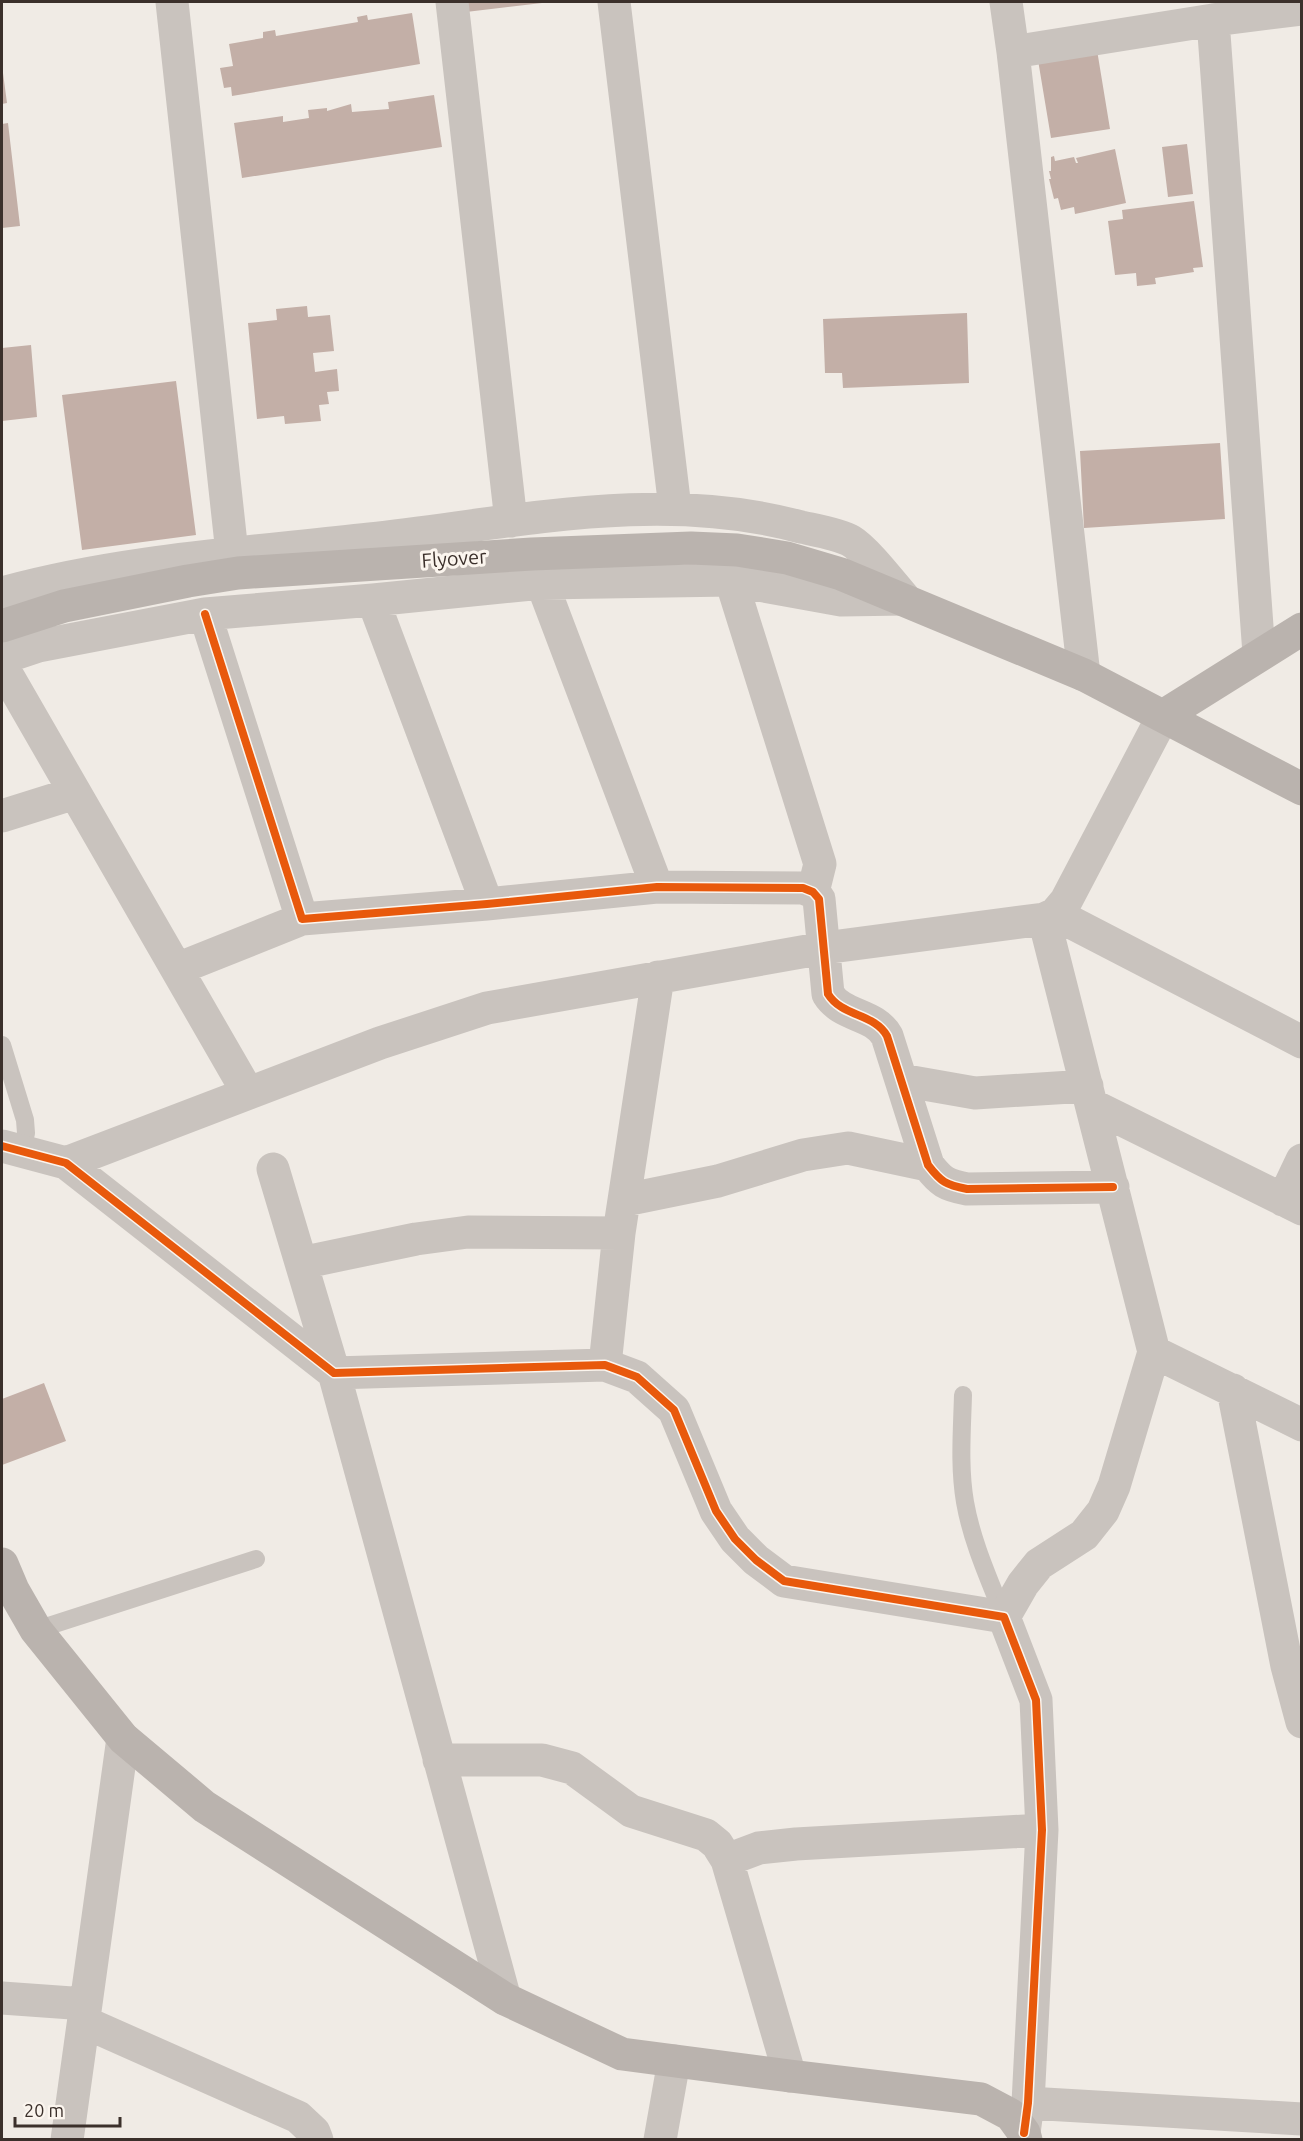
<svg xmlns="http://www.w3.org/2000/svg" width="1303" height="2141" viewBox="0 0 1303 2141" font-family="Ubuntu,sans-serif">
  <rect width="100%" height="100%" fill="#f0ebe5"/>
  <path fill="#c3afa7" d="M464,2h78v1l-76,9z
    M412,13l8,51 -188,32 -1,-9 -7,1 -4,-20 13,-2 -4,-22 34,-6v-6l12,-2 1,6 82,-14 -1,-5 10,-2 1,5z
    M1097,50l13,79 -59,9 -13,-78z
    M3,73l4,30 -5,1v-30z
    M434,95l8,52 -200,31 -8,-55 49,-7v6l26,-4 -1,-8 19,-2v3l24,-7 1,8 37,-3 -1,-7z
    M8,123l12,103 -18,2v-104z
    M1187,144l6,50 -25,3 -6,-50z
    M1115,149l11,54 -51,11 -1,-7 -13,3 -3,-12 -4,1 -5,-20h2l-2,-8h2v-14l3,-1 1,5 19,-4 2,6h2l-2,-5z
    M1194,201l9,66 -10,1 1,4 -39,6 1,6 -19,2 -1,-13 -21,2 -7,-54 15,-2 -1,-9z
    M307,306l1,11 22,-2 4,36 -21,2 2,19 22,-3 2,22 -12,1 2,12 -10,1 2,16 -36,3 -1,-8 -27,3 -9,-96 29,-3 -1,-11z
    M967,313l2,70 -126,5 -1,-15h-17l-2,-54z
    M31,345l6,72 -35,4v-73z
    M176,381l20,154 -114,15 -20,-155z
    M1220,443l5,76 -141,9 -4,-77z
    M44,1383l22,58 -64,24v-66z"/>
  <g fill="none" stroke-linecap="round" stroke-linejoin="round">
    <path stroke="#c9c3be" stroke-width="18" d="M2,1045l23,75 1,13 -4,18
      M963,1395c-1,36 -4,72 2,107 7,40 24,77 39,115
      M36,1630l220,-71"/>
    <path stroke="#c9c3be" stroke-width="33" d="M172,2l60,551
      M452,2l59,519
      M614,2l61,506
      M1006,2l7,50 71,623
      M1213,20l46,634
      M1013,52l200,-32 89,-11
      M731,580l89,284 -7,28
      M542,583l115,304
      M2,593c120,-33 244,-40 368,-54 143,-16 289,-51 431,-12 13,3 38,7 50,14 15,9 41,43 54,58
      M373,600l114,304
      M205,614l97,305 185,-15 170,-17 146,1 10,4 6,7 9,95c14,23 46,19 59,42l41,129c13,17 18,20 39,24l146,-2
      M2,658l36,-12 167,-32 168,-14 169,-17 189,-3 110,20 64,-1
      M2,666l246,427
      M2,816l73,-23
      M1055,914l247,128
      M177,969l125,-50
      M901,1080l74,13 112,-7
      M1092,1105l210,104
      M2,1146l64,17 268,210 271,-8 32,12 37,33 42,101 19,28 21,21 28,21 220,36 32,83 6,130 -14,273 -4,30
      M66,1163l314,-120 107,-35 337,-60 220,-29 11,-5 11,-13 97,-185
      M273,1169l61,204 171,626
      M625,1200l93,-19 85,-26 45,-7 80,17
      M1283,1200l19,-40
      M301,1263l115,-24 52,-7 151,1
      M1154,1352l148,73
      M605,1365l14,-132 39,-256
      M1233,1390l54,276 15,56
      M1004,1617l19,-33 16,-20 45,-29 19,-24 11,-25 40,-134 -110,-433
      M439,1760h103l30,8 59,43 75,24 11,9 10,16 63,216
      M727,1860l32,-12 37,-4 246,-14
      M2,1998l84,6
      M84,2022l214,95 16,15 3,8
      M1028,2103l274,16
      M67,2140l56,-402
      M660,2140l14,-79"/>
    <path stroke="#bab3ae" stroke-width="33" d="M2,626l62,-20 124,-25 50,-8 294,-19 159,-6 46,2 50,8 54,16 243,101 218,114
      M1163,716l139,-87
      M2,1564l11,26 23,40 87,108 82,69 300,192 117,55 168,22 191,23 30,16 13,18 2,7"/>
    <g stroke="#fbf5ee" stroke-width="11">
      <path id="cycleway" d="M205,614l97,305 185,-15 170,-17 146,1 10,4 6,7 9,95c14,23 46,19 59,42l41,129c13,17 18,20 39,24l146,-2
        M2,1146l64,17 268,210 271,-8 32,12 37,33 42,101 19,28 21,21 28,21 220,36 32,83 6,130 -14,273 -4,30"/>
    </g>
    <use href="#cycleway" stroke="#e8590c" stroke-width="8"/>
  </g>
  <g text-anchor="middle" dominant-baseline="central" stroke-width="6" stroke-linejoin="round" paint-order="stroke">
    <g font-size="20" fill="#3b302b" stroke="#fbf5ee">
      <text transform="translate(454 558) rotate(-4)">Flyover</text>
    </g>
  </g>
  <rect width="1303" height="2141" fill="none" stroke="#3b302b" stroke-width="6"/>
  <path d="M15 2117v9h105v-9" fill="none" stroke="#3b302b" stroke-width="3"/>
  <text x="24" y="2117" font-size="18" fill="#3b302b" stroke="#fbf5ee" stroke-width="4.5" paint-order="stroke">20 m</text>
</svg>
